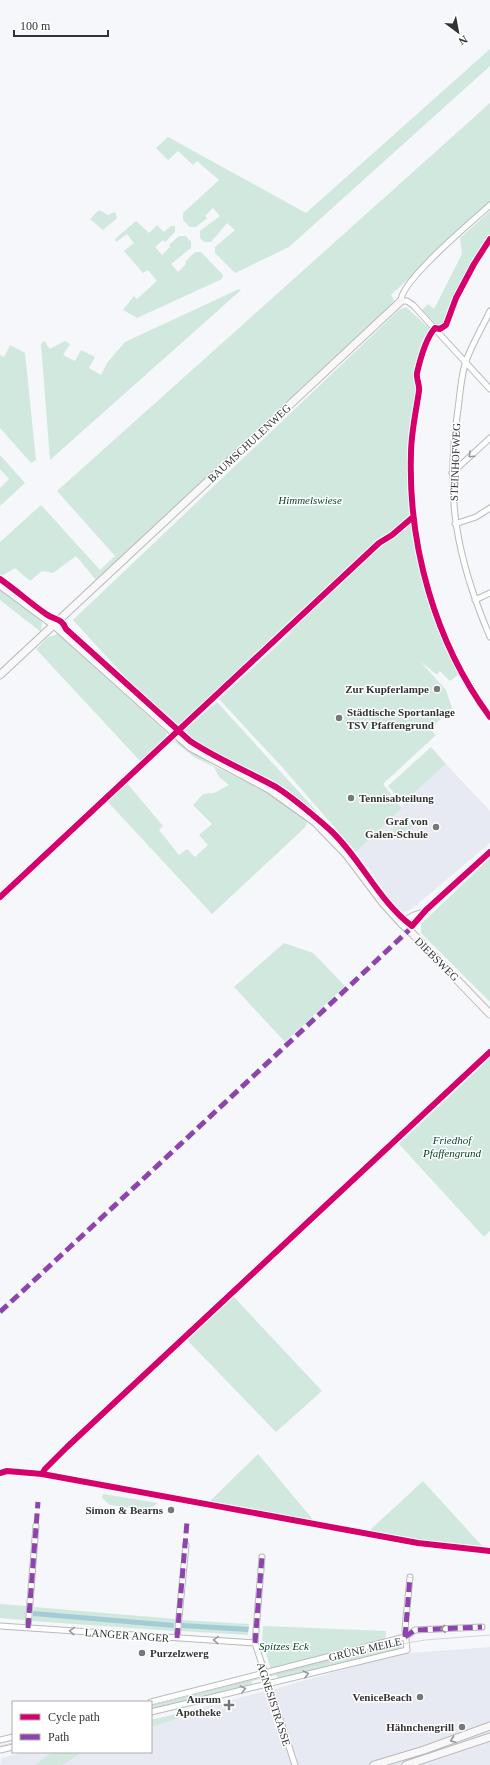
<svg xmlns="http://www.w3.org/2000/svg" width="490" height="1765" viewBox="0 0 490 1765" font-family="'Times New Roman',serif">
  <rect width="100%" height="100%" fill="#f5f7fa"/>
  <path fill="#e7eaf2" d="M446,764l44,47v32l-76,64 -8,5 -7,-1 -43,-59 46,-44 1,-5z
    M490,1647v118h-490l1,-7 24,-6h126v-32l127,-32 119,-34z"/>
  <path fill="#d0e8dd" d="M490,49v17l-201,181 -54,26 -20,-20v-6l20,-17 -8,-7 -16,19h-7l-4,-4v-7l20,-15 -7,-8 -8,8 2,2 -11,9h-6l-7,-7v-7l36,-33 -22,-19 -4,4 -15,-14 -10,9 -12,-12 12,-11 138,76z
    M490,103v100l-99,92 3,5 -5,7 -292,274 -21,-25 -23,17 -11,-2 -12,10 -15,-13 -15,9v-35l41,-37 59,65 15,-14 -58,-65z
    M99,210l9,5 7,-3 2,6 -14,12 -13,-11z
    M490,211v24l-25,41 -21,48 -7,1 -15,-15 6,-6 6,5 28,-55 -2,-16z
    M136,221l13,12 8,-8 7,7 7,-6h4v6l-10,10 -2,-2 -8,7 7,8 8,-8 -1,-2 10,-9h7l5,6v6l-20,16 7,8 8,-8 -1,-2 10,-10h6l22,23 -1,4 -85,39 -14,-8 11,-14 3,3 20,-18 -9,-11 -5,3 -19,-22 10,-8 -7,-9 -11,8 -1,-3z
    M239,289l2,1 -191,170 -9,-116 3,-3 6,8 15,-8 5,3 -7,11 12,6 6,-11 14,7 -6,11 12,7 6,-12 18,-21z
    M406,307l24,22 -16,42 4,12 -8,41 -2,29v31l2,33 -23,20 -2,-2 -172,161 -38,32 -38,-38 -64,-70 326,-310z
    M10,345l15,8 11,107 -5,3 -31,-35v-73l4,2z
    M0,455l25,28 -25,23v-18l9,-9 -9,-10z
    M412,521l6,36 18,64 24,52 -10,8 -10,-10 -3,4 -17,-14 26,29 6,18 -22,21 6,6 -53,49 19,24 -46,44 -73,-84 -64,-69 75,-69 -17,12 66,-63z
    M0,589l37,28 5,5 -1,10 -41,-32z
    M58,634l109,99 -2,7 -24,22 -105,-113 12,-12z
    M217,702l102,112 -38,-26 -81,-42 -18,-14z
    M173,741h4l35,24 60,30 35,25 -1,6 -7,7 -87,81 -106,-114 20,-18 37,44 -4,4 20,25 8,-6 8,8 13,-12 -9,-10 13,-11 -19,-19 10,-11 11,-1 15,-8 -10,-8 -5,-10 -20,-10 -19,-15 -6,1z
    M431,747l15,17 -43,39 -15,-17z
    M407,815l9,9 -16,15 -8,-9z
    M490,858v144l-69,-69v-9z
    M284,943l29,10 32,33 -60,56 -51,-55z
    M490,1058v173l-6,6 -85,-93z
    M233,1296l89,95 -46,41 -89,-92z
    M258,1454l57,68 -107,-19z
    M423,1481l61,67 -43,-4 -72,-13z
    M103,1494l55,9 -11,7 -37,-5 -8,-7z
    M0,1604l27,2 -2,14 -25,-2z
    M34,1607l141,12 -1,12 -142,-10z
    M182,1620l67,4 -1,11 -67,-4z
    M263,1626l123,5 -1,10 -114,28 -9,-28z
    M399,1641l3,3 -1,5 -123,30 -3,-7z
    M251,1679l1,6 -101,25v-6z
    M190,1711l1,3 -40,13v-7z
    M52,1752h31l-21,13h-26z"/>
  <path fill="#a4ccd6" d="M33,1611l141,12v5l-141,-12z
    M182,1623l67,4 -1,5 -66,-4z"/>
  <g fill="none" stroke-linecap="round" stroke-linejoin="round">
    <g stroke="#b8babc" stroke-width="7">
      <path id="street" d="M490,205c-17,16 -90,76 -89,96h6l6,4 77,84
        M490,311c-8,17 -19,35 -25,53 -4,14 -5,30 -7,45 -13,86 -2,148 32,228
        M452,473l38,-35
        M455,524l21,-7 14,-9
        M475,600l15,-7
        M401,923l13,-8 12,-4
        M409,930l17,-20 64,-58
        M262,1557l-7,86 40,122
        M0,1626l255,17
        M28,1628l8,-102
        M177,1638l9,-93
        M151,1702l254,-65 10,-7 67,-3
        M151,1712l256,-62 -2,-21 5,-52
        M0,1740l13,-3
        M0,1750l13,-3"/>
    </g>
    <g stroke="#b8babc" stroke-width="9">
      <path id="secondary" d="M0,585l54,40 136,122 79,42 46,33 31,32 37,49 18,20 8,7 81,84
        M0,675l401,-374
        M374,1765l50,-15 66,-24
        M406,1765l84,-28"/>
    </g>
    <use href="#street" stroke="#fefefe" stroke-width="5"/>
    <use href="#secondary" stroke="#faf7f8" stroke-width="7"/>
    <path stroke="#d5d5d5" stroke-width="1" d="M151,1705l250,-61 24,-4 65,-5
      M0,1746l13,-3"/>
    <path stroke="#8e44ad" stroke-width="5" stroke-dasharray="10 5" stroke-linecap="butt" d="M0,1312c137,-127 273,-254 409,-382
      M28,1628l10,-126
      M405,1637l10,-7 67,-3
      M405,1637l5,-60
      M177,1638l10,-116
      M255,1643l7,-86"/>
    <g stroke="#fff" stroke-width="8">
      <path id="cycleway" d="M490,239l-16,25 -18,34 -10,27 -6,4 -5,-1c-9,10 -15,32 -18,45 -1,6 3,12 2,18 -3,21 -8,42 -8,63 -3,91 24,189 79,263
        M0,579c16,11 30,24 46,35 8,6 16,4 20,15l124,112c27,18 57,30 86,46 19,12 36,27 53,42 31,28 50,73 83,97l14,-16 64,-58
        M0,897l379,-354 13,-8 21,-18
        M0,1473l7,-2 35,3 376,69 72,8
        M42,1474l3,-5 22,-22 423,-395"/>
    </g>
    <use href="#cycleway" stroke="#d6006c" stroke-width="6"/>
  </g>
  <defs><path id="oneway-chevron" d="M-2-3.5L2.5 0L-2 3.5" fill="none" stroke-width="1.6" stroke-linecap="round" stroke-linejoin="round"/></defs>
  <g stroke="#98989a">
    <use href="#oneway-chevron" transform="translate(471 455) rotate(137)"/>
    <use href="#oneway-chevron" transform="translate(443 1629) rotate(177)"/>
    <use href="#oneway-chevron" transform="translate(72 1631) rotate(-176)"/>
    <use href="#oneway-chevron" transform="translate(216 1640) rotate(-177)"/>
    <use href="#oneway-chevron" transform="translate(306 1674) rotate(-14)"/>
    <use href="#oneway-chevron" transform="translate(243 1689) rotate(-14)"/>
  </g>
  <use stroke="#969596" href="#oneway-chevron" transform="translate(453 1740) rotate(160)"/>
  <g fill="#76787a" stroke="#fff" stroke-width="1.5">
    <circle cx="437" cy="689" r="4"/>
    <circle cx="339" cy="718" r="4"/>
    <circle cx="351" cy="798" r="4"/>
    <circle cx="436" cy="827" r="4"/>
    <circle cx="171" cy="1510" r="4"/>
    <circle cx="142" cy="1653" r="4"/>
    <circle cx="420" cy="1697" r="4"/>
    <path d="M227 1699h4v4h4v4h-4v4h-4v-4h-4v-4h4z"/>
    <circle cx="462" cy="1727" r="4"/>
  </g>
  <g text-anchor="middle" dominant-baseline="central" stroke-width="3" stroke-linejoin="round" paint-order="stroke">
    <g font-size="11" fill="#323335" stroke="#fff">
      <text transform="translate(249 443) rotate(-43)">BAUMSCHULENWEG</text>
      <text transform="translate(455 462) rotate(-88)">STEINHOFWEG</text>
      <text transform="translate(437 959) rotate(45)">DIEBSWEG</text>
      <text transform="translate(127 1635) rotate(4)">LANGER ANGER</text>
      <text transform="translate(365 1649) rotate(-13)">GRÜNE MEILE</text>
      <text transform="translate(274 1704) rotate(72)">AGNESISTRASSE</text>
    </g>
    <g font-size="11" font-style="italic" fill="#003e28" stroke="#fff">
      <text x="310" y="500">Himmelswiese</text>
      <text x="452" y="1140">Friedhof<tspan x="452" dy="13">Pfaffengrund</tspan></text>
      <text x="284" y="1646">Spitzes Eck</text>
    </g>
    <g font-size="11" font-weight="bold" fill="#323335" stroke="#fff" text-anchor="end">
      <text x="429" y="689">Zur Kupferlampe</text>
      <text x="347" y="712" text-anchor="start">Städtische Sportanlage<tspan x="347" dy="13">TSV Pfaffengrund</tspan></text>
      <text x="359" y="798" text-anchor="start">Tennisabteilung</text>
      <text x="428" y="821">Graf von<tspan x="428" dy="13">Galen-Schule</tspan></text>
      <text x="163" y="1510">Simon &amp; Bearns</text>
      <text x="150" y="1653" text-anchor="start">Purzelzwerg</text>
      <text x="412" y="1697">VeniceBeach</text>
      <text x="221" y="1699">Aurum<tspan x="221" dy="13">Apotheke</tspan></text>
      <text x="454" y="1727">Hähnchengrill</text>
    </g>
  </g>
  <rect x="12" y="1701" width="140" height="52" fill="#ffffff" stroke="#adadae"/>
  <rect x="20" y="1714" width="20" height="6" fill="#d6006c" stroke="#adadae"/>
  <text x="48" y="1721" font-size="12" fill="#323335">Cycle path</text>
  <rect x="20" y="1734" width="20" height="6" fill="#8e44ad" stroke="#adadae"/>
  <text x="48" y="1741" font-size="12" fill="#323335">Path</text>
  <g transform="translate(458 32) rotate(148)" stroke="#ffffff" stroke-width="3" paint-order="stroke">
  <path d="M0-3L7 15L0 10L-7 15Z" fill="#323335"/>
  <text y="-6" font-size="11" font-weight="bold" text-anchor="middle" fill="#323335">N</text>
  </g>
  <path d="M14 30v6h94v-6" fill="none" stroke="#323335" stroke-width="2"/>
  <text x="20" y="30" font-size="12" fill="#323335" stroke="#ffffff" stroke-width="3" paint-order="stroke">100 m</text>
</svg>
